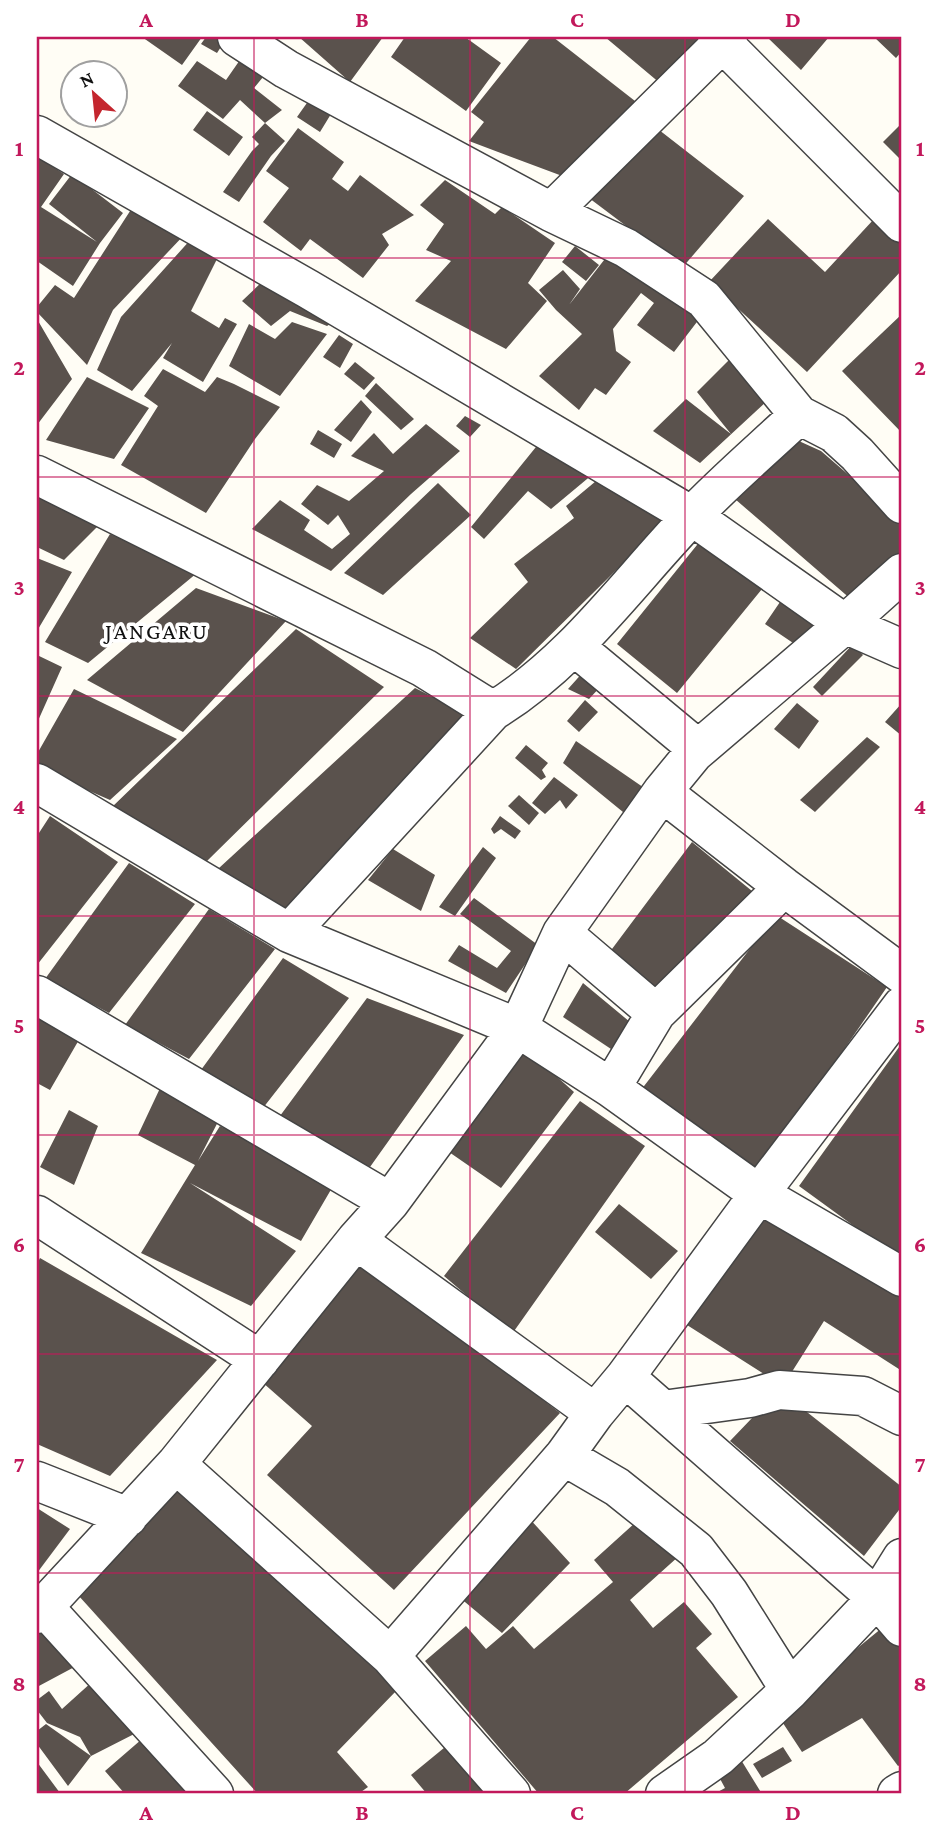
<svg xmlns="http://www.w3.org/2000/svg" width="939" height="1831" viewBox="0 0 939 1831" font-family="'Crimson Pro',serif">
  <rect width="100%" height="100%" fill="#fffdf5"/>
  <path fill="#5a524d" d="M142,37h60l-20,28z
    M206,37h15l5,2 -9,14 -16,-9z
    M299,37h84l-33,45z
    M405,37h60l36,26 -35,48 -75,-54z
    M531,37h22l82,64 -62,79 -104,-39 15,-19 -13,-10z
    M605,37h93l4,3 -41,44z
    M767,37h62l-28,33z
    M874,37h28v14l-6,7z
    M242,57l26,14 -14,17 28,22 -17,13 -25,-23 -17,19 -45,-33 19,-25 29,19z
    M309,100l22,14 -11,18 -23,-15z
    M207,111l36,26 -14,19 -36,-26z
    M265,123l20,18 -14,15 -32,46 -16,-10 29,-41 7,-7 -7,-7z
    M902,123v38l-19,-19z
    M654,126l90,70 -62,72 -97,-73z
    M298,128l46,34 -12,17 16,12 12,-16 54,40 -32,19 7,11 -26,33 -53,-39 -9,12 -38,-29 26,-34 -23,-17z
    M37,156l27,18 -23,33 56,35 -48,-38 23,-30 51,39 -23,30 -27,43 -36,-25z
    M445,180l50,34 7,-7 53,36 -27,40 19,18 -41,48 -91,-48 36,-40 -25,-11 18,-26 -24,-19z
    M132,208l54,25 -73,77 -26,55 -50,-53v-5l18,-22 19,13z
    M768,219l57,53 49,-53 28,27v24l-95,102 -98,-90z
    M192,238l27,17 -28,56 28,17 6,-10 12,6 -34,58 -40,-24 9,-15 -40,48 -35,-21 24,-53z
    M575,246l24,19 -13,16 -24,-19z
    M615,246l88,68 -29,38 -37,-27 17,-22 -13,-10 -28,36 3,22 15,11 -25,33 -11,-7 -16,22 -40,-34 43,-42 -26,-24 -17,-20 24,-20 17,19 -11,16z
    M264,280l74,39 -11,7 -37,-15 -19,15 -29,-25z
    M902,314v119l-60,-62z
    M37,319l35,60 -35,46z
    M292,322l35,12 -47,62 -51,-30 20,-42 26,15z
    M339,335l14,9 -13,24 -17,-11z
    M733,356l36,43 -69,64 -47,-32 33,-32 45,35 -34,-42z
    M355,362l20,16 -11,12 -20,-16z
    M163,369l42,23 12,-15 17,7 46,23 -25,32 -49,74 -85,-48 37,-59 -14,-10z
    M87,377l62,31 -35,51 -68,-19z
    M376,383l38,36 -13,11 -36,-34z
    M361,400l11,12 -21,30 -17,-12z
    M465,416l16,9 -11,12 -14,-11z
    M426,424l34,27 -49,43 -80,77 -79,-42 28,-29 30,20 -6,10 28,19 18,-15 -12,-19 -10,10 -27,-21 16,-19 32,16 35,-30 -33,-15 23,-23 19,21z
    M318,430l24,14 -8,14 -24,-14z
    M790,437l31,14 81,70v38l-42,48 -125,-108z
    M540,442l53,32 -42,35 -23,-18 -44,48 -13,-12z
    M602,476l66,43 -152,150 -46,-31 58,-56 -14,-18 60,-46 -8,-12z
    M438,483l33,32 -88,80 -39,-22z
    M37,494l64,29 -37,37 -27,-13z
    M110,534l87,39 -109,90 -43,-21z
    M701,540l61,49 -85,104 -60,-49z
    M37,558l35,14 -35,59z
    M196,588l90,33 -103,111 -96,-52z
    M780,602l34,24 -15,21 -34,-23z
    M296,629l88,58 -177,174 -96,-53z
    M853,644l10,11 -41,41 -9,-9z
    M37,655l25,12 -25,56z
    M585,670l17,15 -13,14 -21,-10z
    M415,688l54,27 -182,199 -81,-34z
    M74,689l103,50 -67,61 -73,-32v-14z
    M585,700l13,12 -19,20 -12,-11z
    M797,703l22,18 -20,28 -25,-20z
    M902,703v33l-17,-14z
    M867,737l13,10 -65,65 -15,-12z
    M576,741l77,53 -19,27 -71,-58z
    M526,745l22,18 -6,7 4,7 -5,3 -26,-22z
    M554,777l24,18 -12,14 -6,-9 -15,14 -13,-11z
    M519,795l20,18 -10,12 -21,-19z
    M50,816l68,46 -81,103v-129z
    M500,816l21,15 -6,8 -14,-10 -7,5 -3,-5z
    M692,842l60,49 -90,102 -53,-40z
    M483,847l13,11 -41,58 -16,-9z
    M393,849l42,26 -14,36 -53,-31z
    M129,863l66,41 -86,109 -64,-34z
    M474,898l64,47 -32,48 -58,-32 11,-16 38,23 14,-17 -51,-37z
    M209,909l66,40 -86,110 -64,-34z
    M776,915l111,72 -131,190 -115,-87z
    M283,958l66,40 -86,110 -65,-34z
    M583,983l47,39 -19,27 -48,-32z
    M367,998l97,37 -94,132 -93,-47z
    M37,1018l43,20 -30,52 -13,-7z
    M518,1042l56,50 -73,96 -52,-36z
    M902,1043v218l-103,-75z
    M162,1084l61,28 -25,49 22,-35 116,55 -35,60 -111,-58 106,68 -45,55 -110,-53 54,-88 -57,-30z
    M580,1101l65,45 -133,188 -68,-58z
    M69,1110l29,16 -24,59 -34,-18z
    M619,1204l59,47 -27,28 -56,-47z
    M762,1208l140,80v83l-78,-50 -41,65 -96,-61z
    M40,1258l177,102 -107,116 -73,-32v-180z
    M360,1258l200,155 -166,177 -127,-115 45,-49 -50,-44z
    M779,1390l123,97v19l-38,50 -134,-115z
    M179,1486l218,204 -60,62 31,35 -10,7h-100l-180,-199z
    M37,1508l33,21 -33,44z
    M528,1517l42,46 -68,70 -43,-36z
    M636,1522l20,22 7,-6 16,18 -49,44 23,28 31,-26 28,32 -16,14 42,49 -114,97h-85l-114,-133 41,-35 20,23 27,-23 21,23 79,-67 -19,-22z
    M46,1623l34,41 -43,23v-54z
    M888,1623l14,18v123l-4,2 -36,-48 -60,34 -25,-38z
    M93,1681l51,48 -53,27 -11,-19 -33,-14 -10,-13v-10l12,-9 13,18z
    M46,1724l45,32 -23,30 -31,-42v-13z
    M142,1739l48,55h-65l-20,-23z
    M450,1743l45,51h-68l-16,-19z
    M783,1747l9,14 -30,17 -9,-14z
    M738,1755l24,39h-48l11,-6 -14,-26z
    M37,1762l23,31 -2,1h-21z"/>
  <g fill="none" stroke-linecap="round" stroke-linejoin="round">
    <g stroke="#444" stroke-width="41">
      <path id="minor" d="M237,37l49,32 265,143 75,36 78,51 95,116 35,18 23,21 45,50
        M717,37l185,186
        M37,135l271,154 384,227 153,108 57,25
        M551,212l177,-175
        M37,475l387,193 69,43
        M574,646l124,103
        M37,783l252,150 229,95 93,60 148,106 143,83
        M662,792l122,95 118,87
        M289,933l204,-222c79,-48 134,-127 197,-193 34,-36 73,-69 109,-103
        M562,933l94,80
        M37,995l353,207
        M611,1088l45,-75 128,-126
        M37,1215l223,145
        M356,1240l239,173
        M625,1377l252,221 25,29
        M663,1410l87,-12 29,-8 84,6 39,20
        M564,1456l53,31 79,63 33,43 61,97
        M176,1464l214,192 121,138
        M37,1481l91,36
        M44,1607l170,187
        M37,1614l139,-150 180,-224 34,-38 128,-174 44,-95 100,-141 32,-39 151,-129 57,-51
        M390,1656l174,-200 31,-43 30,-36 134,-183 143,-188
        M665,1794l53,-37 72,-67 87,-92 25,-40
        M897,1794l5,-3"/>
    </g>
    <use href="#minor" stroke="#fff" stroke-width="38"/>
  </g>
  <path fill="none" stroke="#c2185b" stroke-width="2" stroke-opacity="0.55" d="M254,37v1757M470,37v1757M685,37v1757M37,258h865M37,477h865M37,696h865M37,916h865M37,1135h865M37,1354h865M37,1573h865"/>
  <g text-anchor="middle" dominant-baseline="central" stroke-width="7" stroke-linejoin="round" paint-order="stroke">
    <g font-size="23" letter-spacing="2" fill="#111" stroke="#fff">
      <text x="157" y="631">JANGARU</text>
    </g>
  </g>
  <rect width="939" height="1831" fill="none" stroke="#ffffff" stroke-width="77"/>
  <g transform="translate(94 94) rotate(333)"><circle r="33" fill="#ffffff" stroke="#a0a0a0" stroke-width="2"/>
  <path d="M0-5L12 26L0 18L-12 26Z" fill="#c4262e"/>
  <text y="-10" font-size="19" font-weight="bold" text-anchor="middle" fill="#111111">N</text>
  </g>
  <rect x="38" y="38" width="862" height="1754" fill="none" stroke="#c2185b" stroke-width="2.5"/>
  <g font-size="23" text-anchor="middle" font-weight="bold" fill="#c2185b">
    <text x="146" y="27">A</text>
    <text x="362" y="27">B</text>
    <text x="577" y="27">C</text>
    <text x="793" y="27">D</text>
    <text x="19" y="156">1</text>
    <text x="920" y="156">1</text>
    <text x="19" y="375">2</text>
    <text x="920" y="375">2</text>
    <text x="19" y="595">3</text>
    <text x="920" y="595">3</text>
    <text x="19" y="814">4</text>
    <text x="920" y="814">4</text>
    <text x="19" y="1033">5</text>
    <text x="920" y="1033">5</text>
    <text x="19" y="1252">6</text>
    <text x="920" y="1252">6</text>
    <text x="19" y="1472">7</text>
    <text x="920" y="1472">7</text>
    <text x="19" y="1691">8</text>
    <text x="920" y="1691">8</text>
    <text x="146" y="1820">A</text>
    <text x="362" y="1820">B</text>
    <text x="577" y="1820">C</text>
    <text x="793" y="1820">D</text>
  </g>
</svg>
